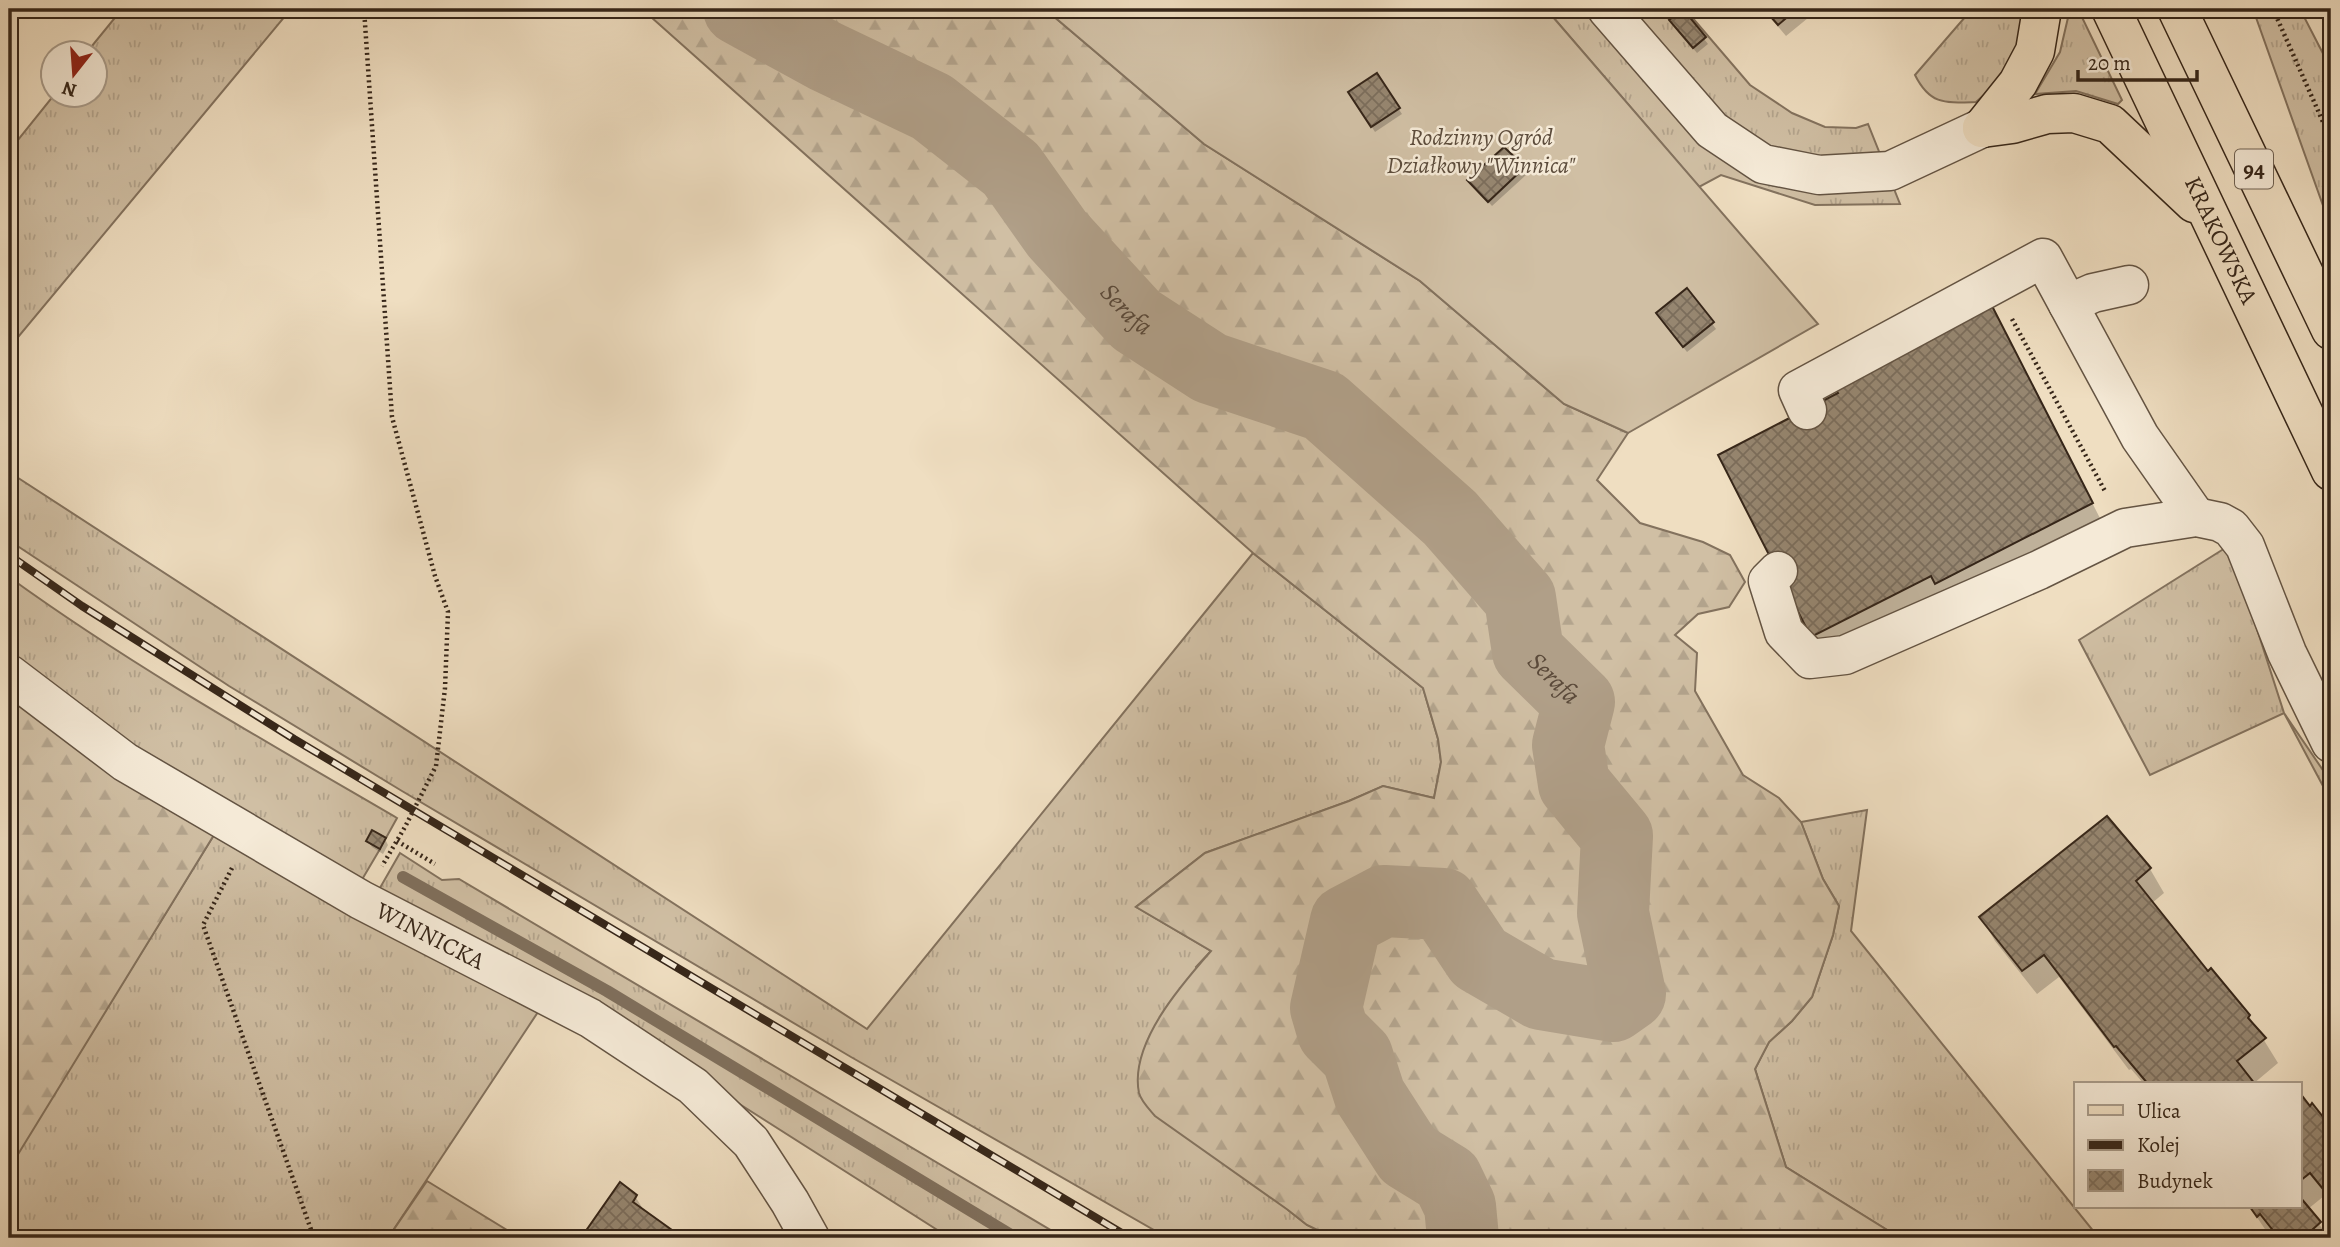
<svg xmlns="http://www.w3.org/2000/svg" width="2340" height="1247" viewBox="0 0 2340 1247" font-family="Alegreya,serif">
  <defs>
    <pattern id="grass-tufts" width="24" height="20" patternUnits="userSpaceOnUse" patternTransform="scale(1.75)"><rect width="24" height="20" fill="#d0bfa4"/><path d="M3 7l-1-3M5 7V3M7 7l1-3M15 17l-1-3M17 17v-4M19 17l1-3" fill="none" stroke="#b3a48d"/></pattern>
    <pattern id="forest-firs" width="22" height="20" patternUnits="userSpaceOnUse" patternTransform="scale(1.75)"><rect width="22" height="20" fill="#d0bfa4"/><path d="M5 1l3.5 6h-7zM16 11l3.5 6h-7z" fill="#b3a48d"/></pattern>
    <pattern id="building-cross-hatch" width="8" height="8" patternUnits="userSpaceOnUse" patternTransform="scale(1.75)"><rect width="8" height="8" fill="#968670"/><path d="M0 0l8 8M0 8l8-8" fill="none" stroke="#7b6d5b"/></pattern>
  </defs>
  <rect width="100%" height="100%" fill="#efdec1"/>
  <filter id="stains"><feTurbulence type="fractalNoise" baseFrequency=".00286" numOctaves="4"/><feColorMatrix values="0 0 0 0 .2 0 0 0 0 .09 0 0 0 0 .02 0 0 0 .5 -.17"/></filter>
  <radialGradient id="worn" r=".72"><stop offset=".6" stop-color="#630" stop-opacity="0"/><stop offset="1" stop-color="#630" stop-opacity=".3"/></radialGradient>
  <path fill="url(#grass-tufts)" stroke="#83725e" stroke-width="2" d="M122,9h169l-282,339v-197l45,-56 40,-1v-42h-7z
    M1546,9h139l65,76 42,28 33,14 31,1 12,-4 32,80 -85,1 -94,-30 -22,12z
    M1972,9h58l-19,62 -35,31c-31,1 -46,3 -61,-27z
    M2070,9h8l44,91 -4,4 -42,-13 -41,3 25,-42z
    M2253,9h47l31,60v159z
    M9,472l858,557 386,-476 170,135 15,51 3,23 -7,36 -51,-12 -34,15 -144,52 -69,54 75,44 -15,16 92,243 19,15 27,13h-166l-317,-181 -449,-266 -173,-105 -213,-141 -7,-6z
    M2230,545l54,168 47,69v19l-47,-88 -134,62 -71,-135z
    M9,577c123,89 256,164 388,241l-11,20 -13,-7 -6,10 13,8 -20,34 -163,-92 -188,-133z
    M1867,810l-16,121 248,307h-199l-114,-71 -31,-98 14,-27 23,-21 20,-24 21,-62 6,-29 -16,-27 -22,-57z
    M217,830l325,176 -154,232h-379v-71z
    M400,853l42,27 17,-1 605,359h-114l-330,-210 -243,-135z"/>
  <path fill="url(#forest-firs)" stroke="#83725e" stroke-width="2" d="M642,9h403l159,135 216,137 144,123 64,29 -31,47 43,43 63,19 27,13 15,27 -16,25 -31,7 -23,21 22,18 -2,38 48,84 36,23 22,24 22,57 16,27 -6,29 -21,62 -20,24 -23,21 -14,27 31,98 114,71h-566l-27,-13 -19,-15 -133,-94c-6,-7 -14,-15 -16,-23 -10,-49 42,-108 72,-142l-75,-44 69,-54 144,-52 34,-15 51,12 7,-36 -3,-23 -15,-51 -170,-135z
    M9,699l208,131 -208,339z
    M427,1181l93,57h-132z"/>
  <path fill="#d0bfa4" stroke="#83725e" stroke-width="2" d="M1045,9h501l272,315 -190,109 -64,-29 -144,-123 -216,-137z"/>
  <path fill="#0003" d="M1763,9h56l-33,27z
    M1682,11l26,33 -11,9 -23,-27z
    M1376,75l26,39 -27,18 -25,-39z
    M1523,168l4,6 -35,32 -22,-25z
    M1687,290l29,39 -29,23 -26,-33z
    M2004,330l101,198 -278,132 -14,-24 27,-242z
    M385,839l3,6 -5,9 -11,-7 -4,-6z
    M2150,869l14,24 -12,10 55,70 42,43 29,47 -25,21h-109l-13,-15 -2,1 -70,-93 -22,17 -42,-53 -14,-24z
    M2300,1096l10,12 2,-2 19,25v73l-7,-8 -16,13 21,29h-58l-21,-31h50z
    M635,1196l8,13 36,28 19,-4 3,5h-114l-2,-3z"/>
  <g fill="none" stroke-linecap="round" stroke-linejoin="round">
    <path stroke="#7f6f5c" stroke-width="12" d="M403,877l204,114 409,247"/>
    <path stroke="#b09f88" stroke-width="72" id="s1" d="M739,9l86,47 107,51 79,62 46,65 79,86 74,48 114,38 126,112 70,80 8,54 51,50 -11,43 6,39 43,52 -4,77 17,81 -17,12 -72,-12 -62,-36 -36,-54 -59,-3 -38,20 -20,87 7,24 24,24 13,40 38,59 39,24 13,27 3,32"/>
  </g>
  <path fill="url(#building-cross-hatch)" stroke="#362619" stroke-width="2" d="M1683,9l23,28 -13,11 -24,-28z
    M1764,9h33l-19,16z
    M1377,73l23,35 -29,19 -23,-35z
    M1504,147l21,20 -37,35 -21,-22z
    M1687,288l27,34 -31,25 -27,-34z
    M1991,304l102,199 -158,81 -4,-8 -120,61 -93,-182 120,-62 -5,-8z
    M2107,816l44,52 -15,13 72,90 3,-3 39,47 -2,3 18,20 -29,23 18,23h-107l-32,-38 -2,1 -70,-92 -22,16 -43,-54z
    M372,830l14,8 -6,11 -14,-8z
    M2300,1093l10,13 2,-3 19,24v72l-21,-26 -10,8z
    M620,1182l17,13 -4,7 46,33 20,-4 1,7h-112l-5,-3z
    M2300,1197l21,25 -18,16h-24l-19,-24 -3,3 -7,-10h50z"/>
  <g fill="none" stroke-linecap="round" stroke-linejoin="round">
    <g stroke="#645443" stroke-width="41">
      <g id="minor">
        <path d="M1607,9l105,121 51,34 56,11 71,-4 92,-43"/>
        <path d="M2068,304l25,-11 36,-8"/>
        <path d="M1807,410l-9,-20 245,-132 97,179 56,80"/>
        <path d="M1778,571l-10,10 16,51 26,27 35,-4 194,-85 86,-42 71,-11 24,5 11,6 14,18 42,107 44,90"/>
        <path id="s2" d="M9,674l116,88 236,138 229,118 103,68 58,56 39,60 20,36"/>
      </g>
    </g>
    <g stroke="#362619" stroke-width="41">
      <g id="major">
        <path id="s3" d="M2111,9l220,462"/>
        <path d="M2177,9l154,321"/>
        <path d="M1982,128l30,-4 35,-10 27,-1 36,11 84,79"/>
        <path d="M1982,128l36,-45 17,-32 7,-42"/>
      </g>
    </g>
    <path stroke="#362619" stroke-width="4.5" stroke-dasharray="2 3.5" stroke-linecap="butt" d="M364,9l28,408 43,159 13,36 -3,76 -9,78 -31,61 -23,39
      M2273,9l58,131
      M2012,319l94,174
      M397,841l38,23
      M232,868l-29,57 111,313"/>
    <use href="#minor" stroke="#f5ead7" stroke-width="38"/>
    <use href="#major" stroke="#efdec1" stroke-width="38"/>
    <g stroke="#362619" stroke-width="8">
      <path id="rail" d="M9,555l73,51 212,133 836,499"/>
    </g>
    <use href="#rail" stroke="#f5ead7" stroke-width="5" stroke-dasharray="16" stroke-linecap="butt"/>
  </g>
  <g text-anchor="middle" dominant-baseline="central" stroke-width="5" stroke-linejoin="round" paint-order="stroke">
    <rect fill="#f5ead7" stroke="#6f6152" stroke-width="2" x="2235" y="149.5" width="38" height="39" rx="5"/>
    <g font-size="23" font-weight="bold" fill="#362619">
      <text x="2254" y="169">94</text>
    </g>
    <g font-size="24" font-style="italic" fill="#5c4c3c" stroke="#f5ead7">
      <text x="1481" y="137">Rodzinny Ogród<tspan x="1481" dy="28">Działkowy "Winnica"</tspan></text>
    </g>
    <g font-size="24" fill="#362619" stroke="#f5ead7">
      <text stroke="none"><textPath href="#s3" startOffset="256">KRAKOWSKA</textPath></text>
      <text stroke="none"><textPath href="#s2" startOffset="497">WINNICKA</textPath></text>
    </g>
    <g font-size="26" font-style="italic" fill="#5b4a3a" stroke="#f5ead7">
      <text stroke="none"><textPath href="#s1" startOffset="499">Serafa</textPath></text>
      <text stroke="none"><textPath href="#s1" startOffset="1088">Serafa</textPath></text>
    </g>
  </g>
  <rect width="2340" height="1247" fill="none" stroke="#efdec1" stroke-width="35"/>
  <rect x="10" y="10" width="2319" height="1226" fill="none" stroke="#362619" stroke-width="3.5"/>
  <rect x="18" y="18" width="2305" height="1212" fill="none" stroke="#362619" stroke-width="2"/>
  <rect x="2074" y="1082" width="228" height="126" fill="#f5ead7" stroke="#a99c8b" stroke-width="2"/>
  <rect x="2088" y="1105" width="35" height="10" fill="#efdec1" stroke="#a99c8b" stroke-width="2"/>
  <text x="2137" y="1118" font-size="21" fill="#362619">Ulica</text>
  <rect x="2088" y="1140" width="35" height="10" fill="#362619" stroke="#a99c8b" stroke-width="2"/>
  <text x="2137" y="1152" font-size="21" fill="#362619">Kolej</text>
  <rect x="2088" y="1170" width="35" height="21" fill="url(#building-cross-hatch)" stroke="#a99c8b" stroke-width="2"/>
  <text x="2137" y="1188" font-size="21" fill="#362619">Budynek</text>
  <g transform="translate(74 74) rotate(197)"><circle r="33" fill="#f5ead7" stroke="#a99c8b" stroke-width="2"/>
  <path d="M0-5L12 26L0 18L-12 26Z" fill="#8f2418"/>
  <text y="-10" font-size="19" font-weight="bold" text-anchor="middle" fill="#362619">N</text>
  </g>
  <path d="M2078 70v10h119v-10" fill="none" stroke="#362619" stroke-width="3.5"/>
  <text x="2088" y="70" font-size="21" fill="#362619" stroke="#f5ead7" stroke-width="5" paint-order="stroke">20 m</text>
  <rect width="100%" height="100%" filter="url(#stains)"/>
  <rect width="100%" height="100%" fill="url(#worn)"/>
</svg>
